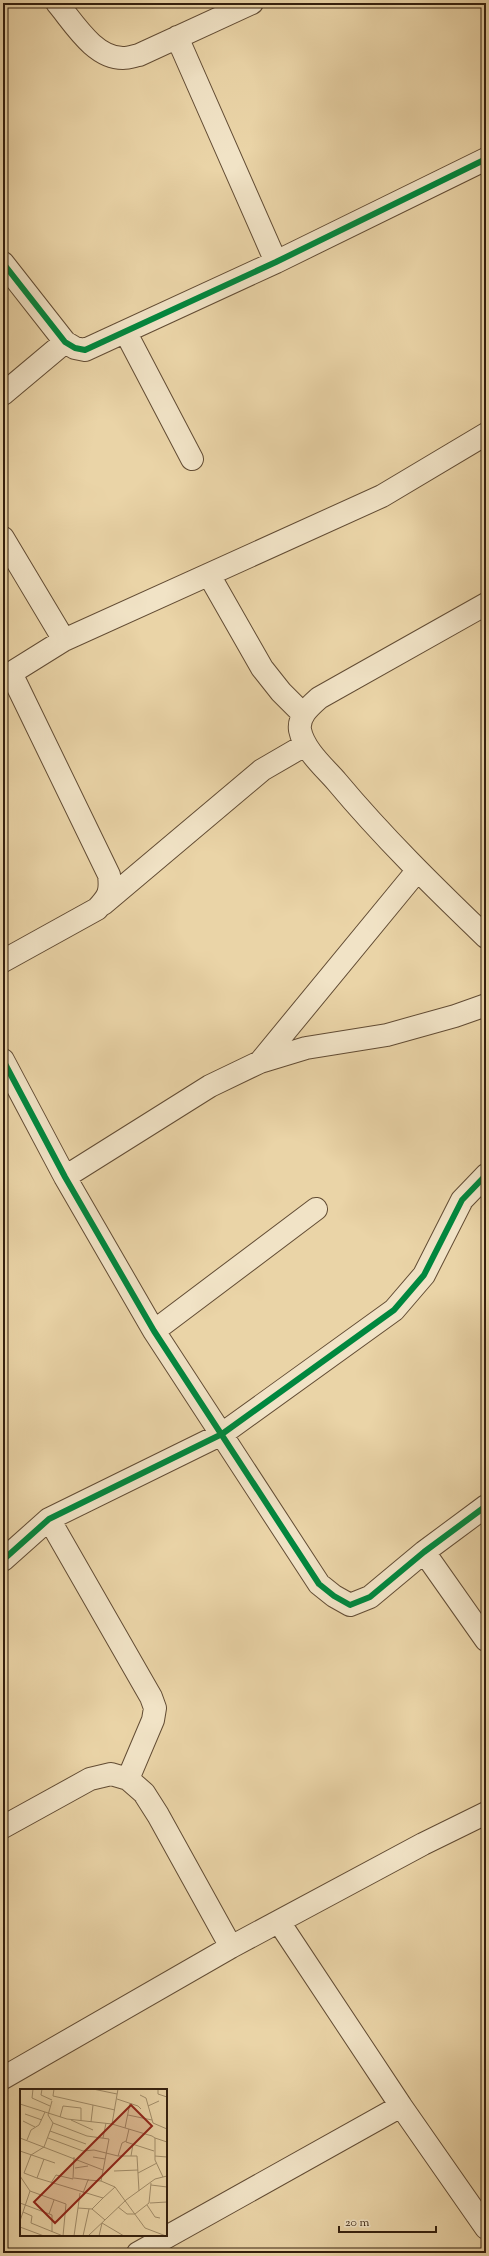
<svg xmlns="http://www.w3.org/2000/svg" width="489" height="2256" viewBox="0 0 489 2256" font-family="'Sorts Mill Goudy',serif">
  <rect width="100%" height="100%" fill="#ead4a7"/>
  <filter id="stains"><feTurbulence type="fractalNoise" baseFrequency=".005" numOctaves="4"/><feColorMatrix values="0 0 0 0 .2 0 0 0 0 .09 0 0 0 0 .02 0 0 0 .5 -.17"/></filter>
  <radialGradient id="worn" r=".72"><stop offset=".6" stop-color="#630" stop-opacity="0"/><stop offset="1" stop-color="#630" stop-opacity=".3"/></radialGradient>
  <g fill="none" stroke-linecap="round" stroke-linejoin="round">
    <g stroke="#624c34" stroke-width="24">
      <path id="minor" d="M57,3c17,20 37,55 66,55 5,0 11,-2 16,-3l113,-52
        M177,37l99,225
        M3,263l62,79 10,6 10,2 191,-88 210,-103
        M126,333l66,126
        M3,394l62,-52
        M3,538l61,102
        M209,575l53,93 19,24 22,22
        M486,604l-167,94c-9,8 -21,18 -19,32 4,20 24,37 37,52 46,55 97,105 149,155
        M3,678l61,-38 318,-144 104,-62
        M103,904l159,-134 43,-25
        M3,961l94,-52c12,-13 14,-17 12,-34l-98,-202
        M3,1060l62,117 89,154 165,253 15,12 16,9 20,-8 54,-45 62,-46
        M260,1062l157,-191
        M65,1177l145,-91 50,-24 46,-14 81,-13 68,-19 31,-11
        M154,1331l162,-122
        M49,1519l102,178 4,11 -2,12 -25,59
        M424,1552l62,88
        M3,1560l46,-41 173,-85 172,-124 30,-35 38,-75 24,-25
        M3,1827l87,-48 21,-5 17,5 16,14 14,22 73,132
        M279,1922l122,184 85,122
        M3,2078l228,-131 192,-103 63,-31
        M138,2253l263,-147"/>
    </g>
    <use href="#minor" stroke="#f1e3c6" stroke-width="22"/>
    <g stroke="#f1e3c6" stroke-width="8">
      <path id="cycleway" d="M3,263l62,79 10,6 10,2 191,-88 210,-103
        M3,1060l62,117 89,154 165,253 15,12 16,9 20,-8 54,-45 62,-46
        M3,1560l46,-41 173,-85 172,-124 30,-35 38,-75 24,-25"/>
    </g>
    <use href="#cycleway" stroke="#00873e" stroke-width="6"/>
  </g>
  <g transform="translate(20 2089)">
    <rect width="147" height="147" fill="#ead4a7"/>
    <path fill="none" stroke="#a18c69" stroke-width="1" d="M13,0l-1,9 18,8M22,0l-1,6 11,5M34,0l-1,7 62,14M73,0l24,5M138,0v5l9,3M120,6l6,3 7,25 14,6M97,10l21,7 3,3M32,12l-4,14 5,8 34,13 22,3 -8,42 14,6 30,41 21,8M0,15l47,15 45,5 40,12 3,2v22l8,17M128,17l11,-5M5,25l17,6M108,26l24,5M40,28l3,-11 18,2v13M51,31l22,10M3,32l12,6M71,33l2,-17M92,35l6,-35M105,39l5,-25M109,40l-3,13 28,9M30,42l36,13M0,49l83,32M28,49l35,13 11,-1 24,6h19l2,35M83,49l3,-15M135,49l12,4M7,51l4,-10 8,-5 6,-13M0,62l35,12M98,67l4,-13 4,-2M111,67l2,-12M135,67l12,1M73,68l12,2M24,70l-7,19 -13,-5 7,-18 13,-8 9,-24M55,79l13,-2M94,82l24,-1M118,84l19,-10M0,87l10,15 -10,30M17,89l66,20 -11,11 13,11M54,89l15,2M31,94l5,-8 17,4 1,-22M131,96l16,2M10,102l36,13 -3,32M63,104l5,-13 13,1M83,109l12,-11M0,114l32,12v17M130,114l17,-1M127,116l8,12 5,1M98,118l9,7h8l14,-11 2,-20M58,119l2,-15M3,123l9,4 -1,7 32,13M29,125l5,-14M0,138l24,9M54,147l4,-28 14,1M63,147l6,-27M68,147l38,-36 29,-21 12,-3M79,147l3,-13 22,13"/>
    <path fill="#8f2418" fill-opacity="0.15" stroke="#8f2418" stroke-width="2" d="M111,16l21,21 -97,97 -21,-21z"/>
    <rect width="147" height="147" fill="none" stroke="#341f0d" stroke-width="2"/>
  </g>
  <rect width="489" height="2256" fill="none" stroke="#ead4a7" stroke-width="16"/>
  <rect x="4" y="4" width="481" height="2248" fill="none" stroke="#341f0d" stroke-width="2"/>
  <rect x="8" y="8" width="473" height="2240" fill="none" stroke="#341f0d"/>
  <path d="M339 2226v6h97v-6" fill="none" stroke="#341f0d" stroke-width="2"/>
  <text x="345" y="2226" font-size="12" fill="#341f0d" stroke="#f1e3c6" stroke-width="3" paint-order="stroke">20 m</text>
  <rect width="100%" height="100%" filter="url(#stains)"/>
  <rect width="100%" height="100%" fill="url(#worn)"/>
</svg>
